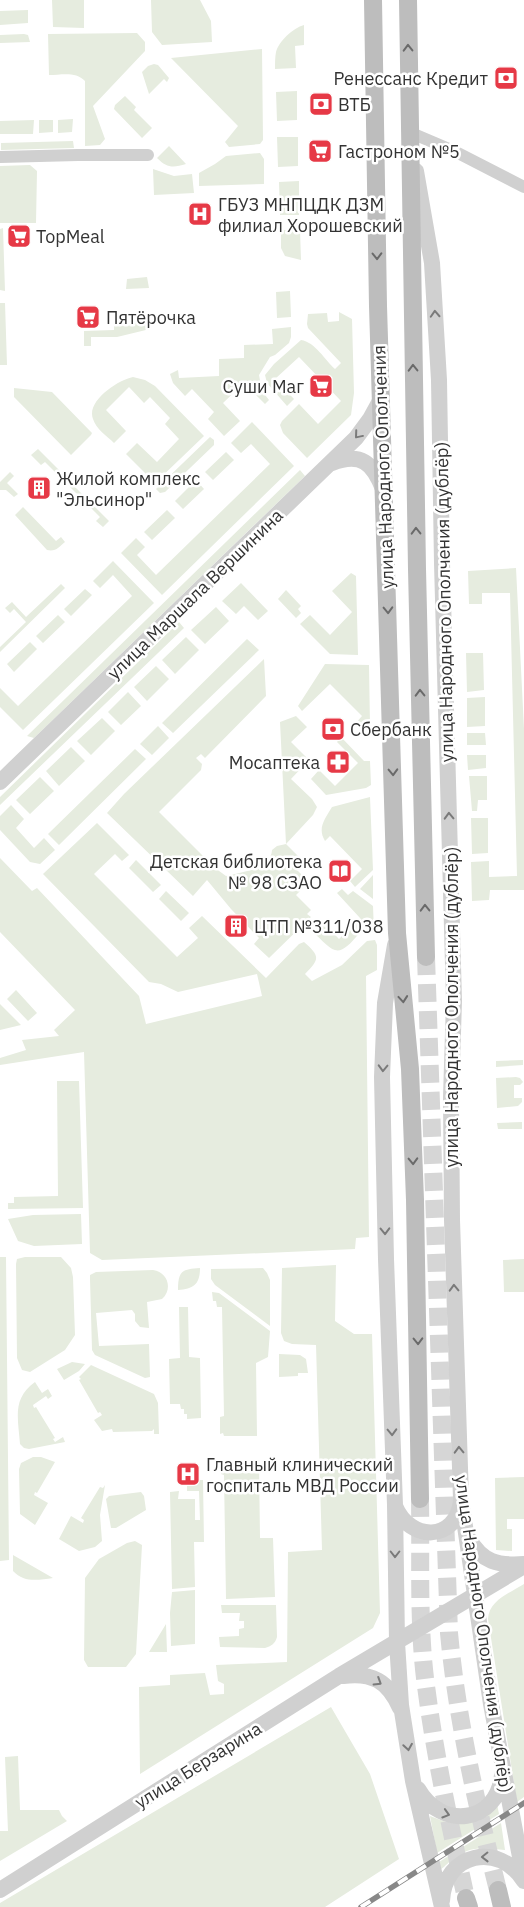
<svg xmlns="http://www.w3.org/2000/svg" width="524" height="1907" viewBox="0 0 524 1907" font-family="'IBM Plex Sans',sans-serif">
  <rect width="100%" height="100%" fill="#fff"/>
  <path fill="#e6ecdf" d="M52,0h32v28l-31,-1z
    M151,0h49l11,21 1,21 -50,3 -10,-13z
    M28,10v13l-28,2v-14z
    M304,25v20l-9,1 1,22 -21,1c0,-6 0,-12 1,-17 3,-11 17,-24 28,-27z
    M137,33l8,9v9l-52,55 12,33 -5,6 -15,1v-65c-9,-10 -24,-6 -36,-6l-1,-41z
    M24,34l4,1 2,7 -30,1v-8z
    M262,49l1,91 -3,4 -31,3 -4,-5 13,-16 -67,-68z
    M154,64l4,1 11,13 -2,4 -3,-3 -15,15 -7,-22 6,-6z
    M297,91v29l-20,1 -1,-29z
    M125,96l11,11 -2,3 18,18 -10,10 -28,-29 1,-4z
    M73,119l-1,13 -14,1v-13z
    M34,120l-1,14h-33v-13z
    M39,120h14v12l-14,1z
    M277,137h21v29l-20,1z
    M73,141l1,7 -73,2v-7z
    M169,146l17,18c-13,4 -19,4 -29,-6z
    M260,153l4,6v25l-65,2v-13l16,-9 11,-8z
    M30,165l7,6 -1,52h-36v-57z
    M153,169l21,7 18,-2 2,19 -40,2z
    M299,181v34h-19l-1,-33z
    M3,228l2,63 -5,-1v-61z
    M281,230h19l1,30 -16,-4 -4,-8z
    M147,277l2,11 -23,1 1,-10z
    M290,291l1,26 -14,1 -1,-26z
    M0,303h5l2,62h-7z
    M339,312l13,7 2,74 -3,22 -44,43 -24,-25 -3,-8 2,-4 17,-17 19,20 23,-23 -42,-44 -24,22 19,20 -7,7 -20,-23 -2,-8 9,-11 27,-24c14,2 24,20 34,29l6,-6 -33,-35 -1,-4 1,-10 19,-1 1,9 11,-1z
    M114,313h35l1,16 -33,8h-26v9h-7v-15l30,-1z
    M291,327v10l-2,6 -14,12 -5,2 -11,18 3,16 7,9 -4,4 -21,-21 -21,20 17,18 -16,15 -16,-17 6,-7 -22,-23 -7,7 -12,-13 -3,-9 8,-4 1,8 40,-2v-17l25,-1v-13l29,-1 -1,-15z
    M133,377l12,3 10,6 49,50 -49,47 -29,-29 11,-11 20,19 22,-23 -14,-15 5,-6 -20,-21 -6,6 -15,-16 -23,23 20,21 -12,12c-7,-7 -18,-14 -21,-24 -7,-18 25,-39 40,-42z
    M14,388l38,4 40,41 -1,2 -20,20 -57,-58z
    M252,422l42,44 -132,129 -41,-42 15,-15 9,9 -8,8 19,20 114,-111 -19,-20 -10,9 -10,-10z
    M210,437l4,3v5l-49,47 -5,1 -4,-4z
    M38,449l26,26 -3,3 -16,-16 -4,3 -10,-10z
    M226,452l8,8 -21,20 -8,-8z
    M300,470l5,6 -271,262 -7,-2z
    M10,472l4,4 -7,7 11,11 -4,3 -8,-7h-6v-8z
    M68,480l41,41 -6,6 -7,-6 4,-4 -34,-34z
    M196,480l8,9 -21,20 -8,-8z
    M23,507l33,34 5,-4 4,5c-6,5 -9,10 -18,8l-32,-35z
    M167,510l8,8 -23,22 -8,-8z
    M113,561l41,42 -131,127 -23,-23v-19l18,18 114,-110 -19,-21 -13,13 -7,-7z
    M516,568l8,161v161h-34l-1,10 -17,1 -1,-39 18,-1v16l28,-1 -7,-283h-28v11h-13l-1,-33z
    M351,573l5,3 2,79 -28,-1 -30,-30 10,-9 20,20 22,-23 -20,-21z
    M241,583l27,28 -10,9 -14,-14 -8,8 -14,-13z
    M61,584l4,4 -65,64v-5l26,-25 -12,-13 -4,4 -5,-5 7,-6 14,15z
    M85,589l7,6 -21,21 -7,-7z
    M286,590l15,16 -3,3 3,4 -5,5 -18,-19z
    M216,607l13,14 -24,23 -14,-14z
    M58,615l7,7 -22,21 -7,-7z
    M179,622l5,6 -184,177v-8z
    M186,637l13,13 -24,24 -13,-14z
    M247,639l12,11 -86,83 -11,-10z
    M30,642l7,7 -23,23 -7,-8z
    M466,653h17l1,37 -17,2z
    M264,659l2,37 -61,62 -4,-4 -5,4 6,6 -1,6 -42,42 56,56 11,8c15,-4 45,-7 46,-26l5,-4 9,-2 -6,-122 16,-6 11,11 -16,15 18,18 -18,19 21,20 5,8 -4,8 -27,29 17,17 -7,8 13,13 -13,13 15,15 -4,4 4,3 -42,41 -15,-14 5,-6 -28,-29 -24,-29 -14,16 -86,-83 17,-19z
    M325,664l44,1 1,61 -10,3 -5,-5 7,-8 -32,-32 -28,27 -4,-5z
    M156,666l13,13 -22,22 -13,-14z
    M128,692l13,14 -20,19 -13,-13z
    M485,697v29l-18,1v-29z
    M102,718l13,13 -24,24 -14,-14z
    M158,726l11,12 -17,17 -12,-11z
    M467,733h18l1,12h-19z
    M341,737l23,24h6l1,24 -5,3 -40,7 -15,-16 8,-9 16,16 23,-23 -21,-21z
    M71,747l14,14 -26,25 -13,-15z
    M135,749l11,10 -87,86 -11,-11z
    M467,755h19v13l-18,2z
    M469,776h18v24h-9l-1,11h-5z
    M40,777l14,14 -24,23 -14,-14z
    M370,797l3,73 -18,17 -5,-6 12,-12 -32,-33 -5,5c-8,-13 0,-22 7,-34z
    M11,805l13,14 -8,9 18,20 10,-10 11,12 -15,14 -10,-2 -30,-32v-14z
    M471,818h17v35l-16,1z
    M97,823l32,32 -7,6 -7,-7 -21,20 83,83 21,-19 -9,-10 13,-12 64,62 33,-34 5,-2c16,14 16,17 1,32l7,7 30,-16 25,-24 8,-1 2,5v25l-11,6 3,261 -13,1 -1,11 -253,11 -12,-7 -6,-201 -84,13v-7l26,-8 -4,-10 37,-4 -5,-6 21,-20 -75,-78v-74l32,33 5,-3 102,108 7,28 116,-28 -5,-22 -79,18 -17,-8 -12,-2 -106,-108z
    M136,860l25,25 -8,7 -24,-24z
    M373,875v24l-13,-10z
    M342,889l6,6 5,-4 20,15 1,25h-13c-24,30 -26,22 -51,-2l5,-4 3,4 6,-6 15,16 21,-21 -23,-25z
    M166,891l23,22 -8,8 -22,-22z
    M16,990l21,23 -9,8 -21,-22z
    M0,1004l21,21 -21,5z
    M523,1060v5l-27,2v-6z
    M516,1077l4,1 3,4 -3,3h-6v13h8v4l-4,4 -21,2 -1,-30z
    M57,1081h22l4,127 -75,1v-6h6v-6l44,-1z
    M522,1122v7h-24l-1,-6z
    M81,1214l1,30 -48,2 -16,-5 -10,-22 25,-4z
    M0,1257h6l3,303 -9,1z
    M25,1257h36l10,11 2,9 2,58 -10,15 -35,22 -8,-2 -5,-12 -1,-94 1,-5z
    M524,1259v33h-20l-1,-32z
    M336,1265l-1,56 19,13h18l8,279 -7,15 -233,146 -1,-87 31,-2v-10l35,-2 5,22 14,-1v-10l-6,-3 -2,-16 71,-3 1,-110 34,-2 -6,-205 -24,-1 -8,-3 -3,-8 1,-65z
    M200,1268c0,16 -6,21 -22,22 0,-19 4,-21 22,-22z
    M263,1268l4,5 3,7v46l-55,-41 -4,-6v-10z
    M153,1270c15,2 20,19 9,29l-15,3 2,26 -9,-1 -5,-6v-7l-3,-4 -36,3 3,33 50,-2 1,33 -5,1 -50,-23 -3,-5 -2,-71v-4l6,-3z
    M212,1292l7,1 51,38 -2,26 -12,6 1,73h-33l-1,-3 -3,1v-17l4,-1 -2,-109h-5l-1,-6h-3z
    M179,1307h9l1,50 11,1 1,60 -14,1v-5h-3v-5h-3l-1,-5h-10l-1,-45 11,-1z
    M279,1354l21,1 6,4 2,14h-10v3l-19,1z
    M72,1362l13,2 -6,7 -15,9 -7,-11z
    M91,1365l63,29 4,9 1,31h-5v-5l-2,2 -39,1 -1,-3 -10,2 -8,-11 8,-5 -2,-3 -2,1 -19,-33 2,-1 -2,-2z
    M35,1382l7,11 6,-4 4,7 -4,3 -2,-3 -13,9 1,3 2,-1 19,31 -2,1 2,3 8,-5 2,5 -36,7 -5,-1 -4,-4c-2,-27 -8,-45 15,-62z
    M33,1457h8l14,5 -18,31 -2,-1 -1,3 14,8 -13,22 -15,-11 -1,-45 2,-6z
    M259,1462l1,76h13l2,59 -49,2 -2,-124 -3,-1v-7h3v-4z
    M524,1477v42h-17v10h5v22l-16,-1 -1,-72z
    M187,1480h16l1,62h-10l1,45 -23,2 -2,-97 9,-1 -1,8h17v21h5l-1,-29h-12z
    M105,1485l-5,30 2,26 -7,6 -16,4 -20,-12 12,-23 12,7 1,-3 -3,-2 19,-31 3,1z
    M141,1492l3,4 2,14 -30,18h-5l-5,-29 3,-3z
    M135,1541l7,4 -6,109 -10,13h-38l-4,-7 1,-82 14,-19 28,-16z
    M13,1555l40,23c-15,2 -29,5 -40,-7z
    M524,1584v213l-7,5 -29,-183c1,-19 22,-26 36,-35z
    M195,1590v54l-24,2 -1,-33 2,-21z
    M221,1605h55l1,32c-2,7 -6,9 -12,11l-45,-1 -1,-10 20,-1v-7l5,-1v-7h-5l1,-8h-18z
    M166,1624l1,28h-18z
    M331,1707l39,67 29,85 -74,48h-325v-4z
    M18,1756l2,54h39l3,6 5,5 -67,40v-30h8l-3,-74z
    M497,1804l2,10 -62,39 -7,-37 16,6h9z
    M501,1823l4,27c-18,-2 -33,-5 -49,7 -6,3 -11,10 -15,12l-2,-7z"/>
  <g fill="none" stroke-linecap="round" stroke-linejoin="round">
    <path stroke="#d6d6d6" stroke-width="18" stroke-dasharray="18 9" stroke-linecap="butt" d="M426,957l23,676c8,87 28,173 49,257
      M420,1499c1,59 -2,120 5,179 9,74 25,147 41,220"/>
    <path stroke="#d0d0d0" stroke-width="12" d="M409,132l47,20 68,35
      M0,157l78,-2h70"/>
    <path stroke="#d0d0d0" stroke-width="16" d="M416,171l16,92 7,117 3,183 12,438 -3,96 1,123 9,279 30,205 33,174
      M332,463c29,-11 41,0 51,26
      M0,782l356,-344 14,-19 11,-20
      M395,945l-10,58 -3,74 4,182 9,246 2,137 4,63 12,76 29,126
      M395,1506c15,36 61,36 66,-5
      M469,1539c13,23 29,27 55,25
      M343,1676c29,-4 45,5 57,32
      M418,1789c23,41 79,35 84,-14
      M0,1890l339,-214 185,-110
      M442,1901c2,-48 57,-60 82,-20"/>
    <path stroke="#bdbdbd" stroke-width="18" d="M373,0l5,306 19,627 13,136 5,131 5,299
      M408,0l9,569 9,388
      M498,1890l4,17
      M466,1898l3,9"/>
    <g stroke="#888" stroke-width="5.5">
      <path id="rail" d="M361,1907l163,-104"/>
    </g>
    <use href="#rail" stroke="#fff" stroke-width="4" stroke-dasharray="11" stroke-linecap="butt"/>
  </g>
  <defs><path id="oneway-chevron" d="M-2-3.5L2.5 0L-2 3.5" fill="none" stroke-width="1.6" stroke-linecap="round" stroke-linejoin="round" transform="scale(1.25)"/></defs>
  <g stroke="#6a6a6a">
    <use href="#oneway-chevron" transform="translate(408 48) rotate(-91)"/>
    <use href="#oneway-chevron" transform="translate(377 256) rotate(89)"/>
    <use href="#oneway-chevron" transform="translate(413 368) rotate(-91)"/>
    <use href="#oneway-chevron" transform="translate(416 531) rotate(-91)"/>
    <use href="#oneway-chevron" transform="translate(388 610) rotate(88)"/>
    <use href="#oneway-chevron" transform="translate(420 693) rotate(-91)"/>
    <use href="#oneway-chevron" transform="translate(393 772) rotate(88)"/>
    <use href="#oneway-chevron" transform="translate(425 908) rotate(-91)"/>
    <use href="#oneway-chevron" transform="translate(403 999) rotate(85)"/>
    <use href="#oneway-chevron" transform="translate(413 1161) rotate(88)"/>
    <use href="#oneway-chevron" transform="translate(418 1341) rotate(89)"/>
  </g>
  <g stroke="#7a7a7a">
    <use href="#oneway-chevron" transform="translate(435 314) rotate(-93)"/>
    <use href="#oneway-chevron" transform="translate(358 435) rotate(130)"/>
    <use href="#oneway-chevron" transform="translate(449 816) rotate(-92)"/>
    <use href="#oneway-chevron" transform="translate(383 1068) rotate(92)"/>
    <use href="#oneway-chevron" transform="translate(385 1231) rotate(89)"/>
    <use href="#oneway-chevron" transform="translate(454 1288) rotate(-92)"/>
    <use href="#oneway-chevron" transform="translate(392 1432) rotate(88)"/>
    <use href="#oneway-chevron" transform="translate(459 1450) rotate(-92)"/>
    <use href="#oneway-chevron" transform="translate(395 1554) rotate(90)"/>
    <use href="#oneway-chevron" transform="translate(378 1682) rotate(32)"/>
    <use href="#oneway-chevron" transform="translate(408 1747) rotate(81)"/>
    <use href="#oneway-chevron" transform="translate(446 1814) rotate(17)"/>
    <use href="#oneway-chevron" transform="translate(485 1857) rotate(179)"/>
  </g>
  <defs>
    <g id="bank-square" transform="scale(1.25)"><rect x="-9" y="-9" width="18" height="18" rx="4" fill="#e63946" stroke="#fff"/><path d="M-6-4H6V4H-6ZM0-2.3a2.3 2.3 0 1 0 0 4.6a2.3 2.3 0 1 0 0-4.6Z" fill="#fff"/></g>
    <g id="supermarket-square" transform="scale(1.25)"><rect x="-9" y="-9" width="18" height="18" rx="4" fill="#e63946" stroke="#fff"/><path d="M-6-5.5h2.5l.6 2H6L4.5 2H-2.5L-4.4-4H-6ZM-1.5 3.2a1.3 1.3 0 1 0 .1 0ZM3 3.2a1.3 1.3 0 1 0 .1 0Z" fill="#fff"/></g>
    <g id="hospital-square" transform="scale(1.25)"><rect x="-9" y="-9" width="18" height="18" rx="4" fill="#e63946" stroke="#fff"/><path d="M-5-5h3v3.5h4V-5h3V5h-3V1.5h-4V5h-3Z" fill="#fff"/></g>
    <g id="building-square" transform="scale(1.25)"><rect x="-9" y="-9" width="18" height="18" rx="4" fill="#e63946" stroke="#fff"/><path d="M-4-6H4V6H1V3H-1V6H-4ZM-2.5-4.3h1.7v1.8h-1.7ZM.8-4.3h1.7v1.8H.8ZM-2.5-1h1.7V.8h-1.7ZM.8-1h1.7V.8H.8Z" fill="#fff"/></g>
    <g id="pharmacy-square" transform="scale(1.25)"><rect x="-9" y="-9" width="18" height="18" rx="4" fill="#e63946" stroke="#fff"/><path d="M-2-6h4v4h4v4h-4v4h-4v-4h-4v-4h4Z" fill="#fff"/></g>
    <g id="library-square" transform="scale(1.25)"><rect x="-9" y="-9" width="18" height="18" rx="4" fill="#e63946" stroke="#fff"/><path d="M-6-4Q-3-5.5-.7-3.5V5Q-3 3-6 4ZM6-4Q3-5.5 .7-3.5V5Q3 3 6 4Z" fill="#fff"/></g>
  </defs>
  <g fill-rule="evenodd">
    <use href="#bank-square" x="506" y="78"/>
    <use href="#bank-square" x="321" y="104"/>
    <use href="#supermarket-square" x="320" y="151"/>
    <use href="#hospital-square" x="200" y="214"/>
    <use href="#supermarket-square" x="19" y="236"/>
    <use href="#supermarket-square" x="88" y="317"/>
    <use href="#supermarket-square" x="321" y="386"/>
    <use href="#building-square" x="39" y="488"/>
    <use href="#bank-square" x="333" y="729"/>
    <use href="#pharmacy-square" x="338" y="762"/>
    <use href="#library-square" x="340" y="871"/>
    <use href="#building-square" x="236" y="926"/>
    <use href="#hospital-square" x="188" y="1474"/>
  </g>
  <g text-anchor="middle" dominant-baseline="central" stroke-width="5" stroke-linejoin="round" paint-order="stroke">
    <g font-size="18" fill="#333" stroke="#fff" text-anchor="start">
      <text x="488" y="78" text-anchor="end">Ренессанс Кредит</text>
      <text x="338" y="104">ВТБ</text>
      <text x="338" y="151">Гастроном №5</text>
      <text x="218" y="204">ГБУЗ МНПЦДК ДЗМ<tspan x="218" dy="21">филиал Хорошевский</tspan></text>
      <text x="36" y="236">TopMeal</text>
      <text x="106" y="317">Пятёрочка</text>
      <text x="304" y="386" text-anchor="end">Cуши Маг</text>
      <text x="56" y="478">Жилой комплекс<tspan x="56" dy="21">"Эльсинор"</tspan></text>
      <text x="350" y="729">Сбербанк</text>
      <text x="320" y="762" text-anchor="end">Мосаптека</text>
      <text x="322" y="861" text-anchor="end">Детская библиотека<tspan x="322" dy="21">№ 98 СЗАО</tspan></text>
      <text x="254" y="926">ЦТП №311/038</text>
      <text x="206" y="1464">Главный клинический<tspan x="206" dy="21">госпиталь МВД России</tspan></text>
    </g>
    <g font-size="18" fill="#333" stroke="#fff">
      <text transform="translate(383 467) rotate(-92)">улица Народного Ополчения</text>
      <text transform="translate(195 594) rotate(-44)">улица Маршала Вершинина</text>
      <text transform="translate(444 602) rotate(-91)">улица Народного Ополчения (дублёр)</text>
      <text transform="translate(451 1007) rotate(-90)">улица Народного Ополчения (дублёр)</text>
      <text transform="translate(484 1634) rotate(82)">улица Народного Ополчения (дублёр)</text>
      <text transform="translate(198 1765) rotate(-32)">улица Берзарина</text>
    </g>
  </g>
</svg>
